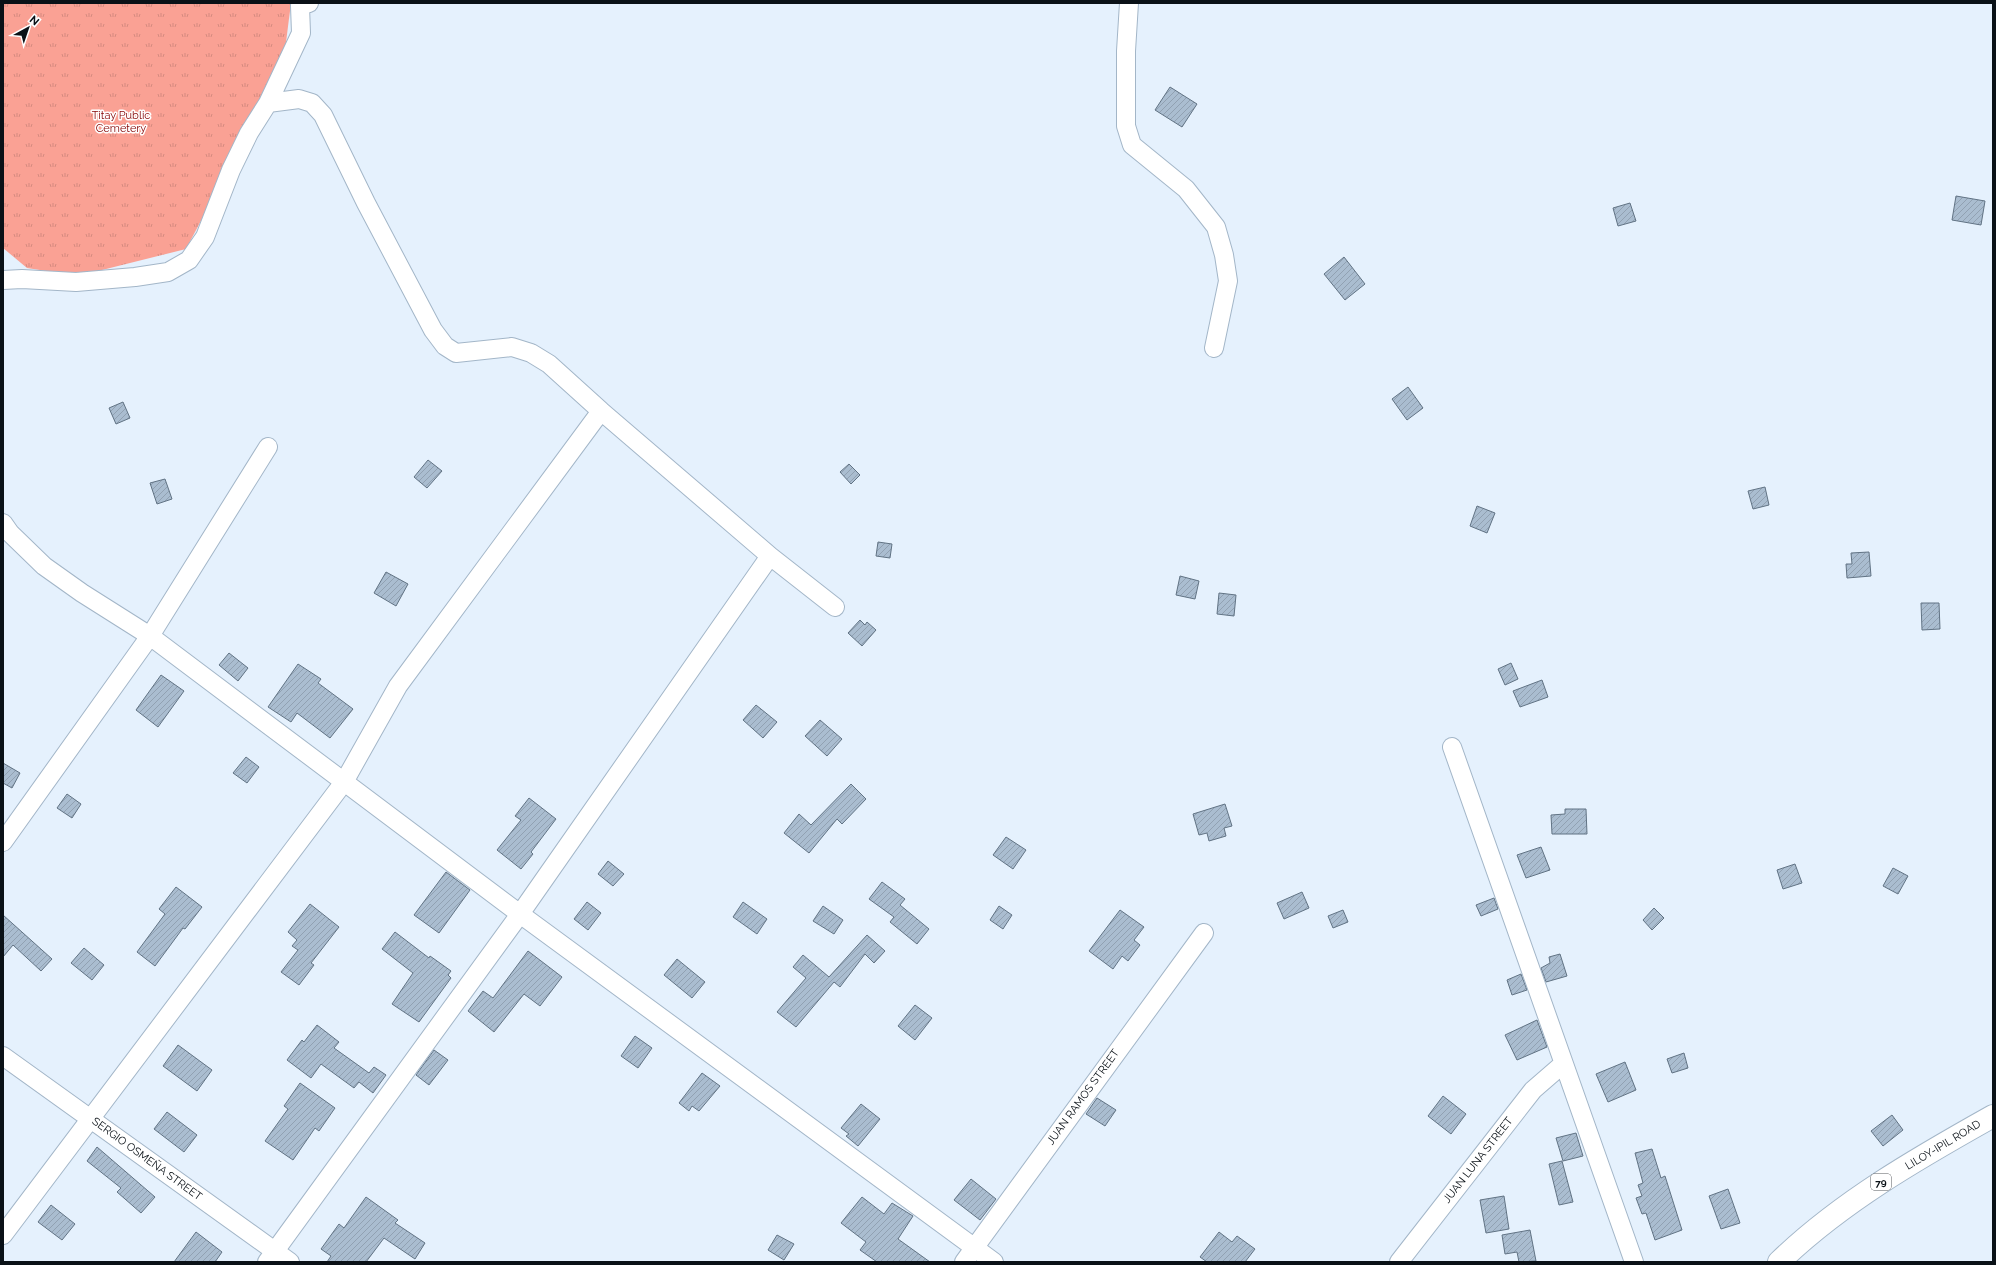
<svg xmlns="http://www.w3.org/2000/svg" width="1996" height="1265" viewBox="0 0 1996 1265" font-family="Raleway,sans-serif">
  <defs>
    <pattern id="grass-tufts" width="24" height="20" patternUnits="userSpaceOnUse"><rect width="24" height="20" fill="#faa194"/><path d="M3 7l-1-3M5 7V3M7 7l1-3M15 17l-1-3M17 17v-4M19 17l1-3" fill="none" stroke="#d58a7f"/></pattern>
    <pattern id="building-hatch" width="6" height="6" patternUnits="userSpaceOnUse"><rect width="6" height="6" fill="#aabdd0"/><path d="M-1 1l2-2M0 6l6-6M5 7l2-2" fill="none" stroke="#91a1b2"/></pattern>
  </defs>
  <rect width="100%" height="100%" fill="#e5f1fd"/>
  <path fill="url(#grass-tufts)" d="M3,3h288l-8,63 -97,183 -108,27 -51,-8 -24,-20z"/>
  <path fill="url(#building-hatch)" stroke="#617384" d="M1170,87l27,17 -15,23 -27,-17z
    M1956,196l29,5 -4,24 -29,-5z
    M1630,203l6,18 -18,5 -5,-18z
    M1344,257l21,27 -20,16 -21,-26z
    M1408,387l15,21 -16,12 -15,-21z
    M123,402l7,16 -14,6 -7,-16z
    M428,460l14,11 -15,17 -13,-11z
    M849,464l11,11 -9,9 -11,-12z
    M165,479l7,20 -15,5 -7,-21z
    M1765,487l4,18 -16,4 -5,-18z
    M1477,506l18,7 -8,20 -17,-7z
    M878,542l14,2 -2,14 -14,-2z
    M1869,552l2,24 -24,2 -1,-14h6l-1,-11z
    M386,572l22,12 -12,22 -22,-13z
    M1180,576l19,5 -4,18 -19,-4z
    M1219,593l17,2 -2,21 -17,-2z
    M1921,603h18l1,26 -18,1z
    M860,620l5,5 2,-3 9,8 -14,16 -14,-13z
    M229,653l19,15 -10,13 -19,-16z
    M1511,663l7,16 -13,6 -7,-16z
    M298,664l23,15 -3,4 35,26 -23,29 -33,-25 -6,9 -23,-15z
    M161,675l23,16 -26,36 -22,-17z
    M1542,680l6,17 -28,10 -7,-16z
    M756,705l21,17 -14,16 -20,-18z
    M820,720l22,19 -15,17 -22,-20z
    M246,757l13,10 -12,16 -14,-10z
    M3,763l17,10 -8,15 -9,-5z
    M851,784l15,15 -24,25 -5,-5 -28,34 -25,-20 15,-19 12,11z
    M67,794l14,10 -9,14 -15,-10z
    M529,798l27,21 -25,33 2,2 -12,15 -24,-19 24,-30 -6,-4z
    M1225,804l7,22 -8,2 2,8 -17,5 -2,-8 -8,2 -6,-21z
    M1565,809h21l1,25h-35l-1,-19 14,-1z
    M1006,837l20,13 -13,19 -20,-14z
    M1541,847l9,23 -24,8 -9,-23z
    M608,861l16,13 -11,12 -15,-12z
    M1795,864l7,19 -19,6 -6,-19z
    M1893,868l15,8 -10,18 -15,-8z
    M446,872l24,18 -31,43 -25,-18z
    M882,882l23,17 -5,6 29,24 -12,15 -27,-22 4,-5 -25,-18z
    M176,887l26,20 -17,22 -2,-1 -28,38 -18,-14 28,-38 -6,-5z
    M1302,892l7,16 -25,11 -7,-16z
    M1494,898l4,11 -17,7 -5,-11z
    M587,902l14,11 -13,17 -14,-11z
    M743,902l24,17 -10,15 -24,-17z
    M310,904l29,23 -28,36 3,2 -15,20 -18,-13 17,-22 -6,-4 5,-6 -9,-8z
    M823,906l20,14 -9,14 -21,-13z
    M999,906l13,9 -9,14 -13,-9z
    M1654,908l10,10 -12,12 -9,-10z
    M1120,910l24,17 -10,13 6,5 -12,16 -6,-5 -9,13 -24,-18z
    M1343,910l5,12 -15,6 -5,-12z
    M3,915l49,44 -11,12 -28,-26 -10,12z
    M395,932l34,26 1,-2 21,15 -3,4 3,3 -32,44 -27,-18 21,-31 -31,-24z
    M867,935l18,16 -11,12 -9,-9 -25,33 -6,-5 -38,45 -19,-15 29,-34 -13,-11 10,-12 26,22z
    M84,948l20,17 -12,15 -21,-17z
    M528,951l34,26 -22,29 -16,-12 -30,38 -26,-21 15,-20 10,7z
    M1560,954l7,22 -21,6 -5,-14 9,-5 -1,-6z
    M677,959l28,23 -13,16 -28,-23z
    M1521,974l6,16 -15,5 -5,-15z
    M915,1005l17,13 -17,22 -17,-14z
    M1537,1020l10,27 -30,13 -12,-25z
    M317,1025l22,17 -5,6 35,25 5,-6 12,8 -13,18 -14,-11 -5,6 -33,-24 -10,14 -24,-18 15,-20 2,2z
    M635,1036l17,12 -14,20 -17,-12z
    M178,1045l34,25 -15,21 -34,-25z
    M434,1050l14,10 -19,25 -13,-10z
    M1684,1053l4,15 -16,5 -5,-14z
    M1625,1062l11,28 -28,12 -12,-28z
    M702,1073l18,13 -21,25 -7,-5 -3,5 -10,-8z
    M300,1083l35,25 -16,23 -4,-3 -22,32 -28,-19 23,-32 -4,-3z
    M1443,1096l23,18 -15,20 -23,-18z
    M1097,1098l19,12 -11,16 -19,-12z
    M861,1104l19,15 -22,27 -12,-10 3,-2 -8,-6z
    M167,1112l30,23 -13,17 -30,-23z
    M1892,1115l11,15 -20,16 -12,-15z
    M1576,1133l7,23 -20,5 -7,-23z
    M97,1147l58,50 -14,16 -24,-21 4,-4 -34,-27z
    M1652,1149l9,29 4,-2 17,54 -27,10 -9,-27 -4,1 -6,-16 6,-2 -4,-11 5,-2 -8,-30z
    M1562,1161l11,41 -14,3 -10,-41z
    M971,1179l25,20 -16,21 -26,-20z
    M1728,1189l12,34 -19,6 -12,-33z
    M1504,1196l5,33 -23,4 -6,-33z
    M366,1197l32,23 -3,3 30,20 -10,16 -31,-21 -18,24h-39l4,-6 -10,-7 18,-25 5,4z
    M862,1197l22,17 8,-11 21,13 -15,23 32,23h-53l-17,-12 6,-8 -25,-19z
    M51,1205l24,19 -13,16 -24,-18z
    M1530,1230l6,31 -17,1 -2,-10 -12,2 -3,-19z
    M196,1232l26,20 -7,10h-41z
    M1219,1232l13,10 5,-6 18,13 -10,13h-38l-7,-5z
    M777,1235l17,9 -10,16 -16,-10z"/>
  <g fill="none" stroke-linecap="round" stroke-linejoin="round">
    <g stroke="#a3b6c8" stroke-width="20">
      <path id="minor" d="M1129,3l-3,48v75l6,19 54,44 30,38 8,28 4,26 -14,67
        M3,280l19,-1 54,3 59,-5 33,-5 21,-12 16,-23 26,-67 18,-37 19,-30 33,-70 -1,-27 9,-3
        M3,523l7,10 34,33 38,27 68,43 370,278 474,348
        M770,556l65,51
        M1452,747l182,515
        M3,842l147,-206 118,-189
        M3,1056l287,206
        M3,1235l341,-453 54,-96 203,-275
        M267,1262l253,-348 250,-358 -169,-145 -52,-47 -18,-11 -19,-6 -56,6 -11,-7 -12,-16 -67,-127 -43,-88 -11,-12 -13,-4 -31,4
        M964,1262l240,-329
        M1399,1262l134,-172 30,-26"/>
    </g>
    <g stroke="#a3b6c8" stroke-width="24">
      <path id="trunk" d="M1779,1262c62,-60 139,-104 214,-146"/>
    </g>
    <use href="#minor" stroke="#fff" stroke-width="18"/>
    <use href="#trunk" stroke="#fff" stroke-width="22"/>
  </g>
  <g text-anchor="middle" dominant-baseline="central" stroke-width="3" stroke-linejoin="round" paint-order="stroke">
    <rect fill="#fff" stroke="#54585d" stroke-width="1" x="1871" y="1174" width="20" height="16" rx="3"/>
    <g font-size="10" font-weight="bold" fill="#0a1117">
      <text x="1881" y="1182">79</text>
    </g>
    <g font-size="11" fill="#850404" stroke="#fff">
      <text x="121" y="115">Titay Public<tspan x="121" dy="13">Cemetery</tspan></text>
    </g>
    <g font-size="11" fill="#0a1117" stroke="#fff">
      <text transform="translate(1083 1097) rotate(-54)">JUAN RAMOS STREET</text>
      <text transform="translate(1943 1145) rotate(-31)">LILOY-IPIL ROAD</text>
      <text transform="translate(147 1159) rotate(36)">SERGIO OSMEÑA STREET</text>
      <text transform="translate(1478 1160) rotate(-52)">JUAN LUNA STREET</text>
    </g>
  </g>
  <rect width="1996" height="1265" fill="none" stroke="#0a1117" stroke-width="8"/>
  <g transform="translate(28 28) rotate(40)" stroke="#ffffff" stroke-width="3" paint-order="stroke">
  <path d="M0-3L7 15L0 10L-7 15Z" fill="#0a1117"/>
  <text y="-6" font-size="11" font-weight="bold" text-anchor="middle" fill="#0a1117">N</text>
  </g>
</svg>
